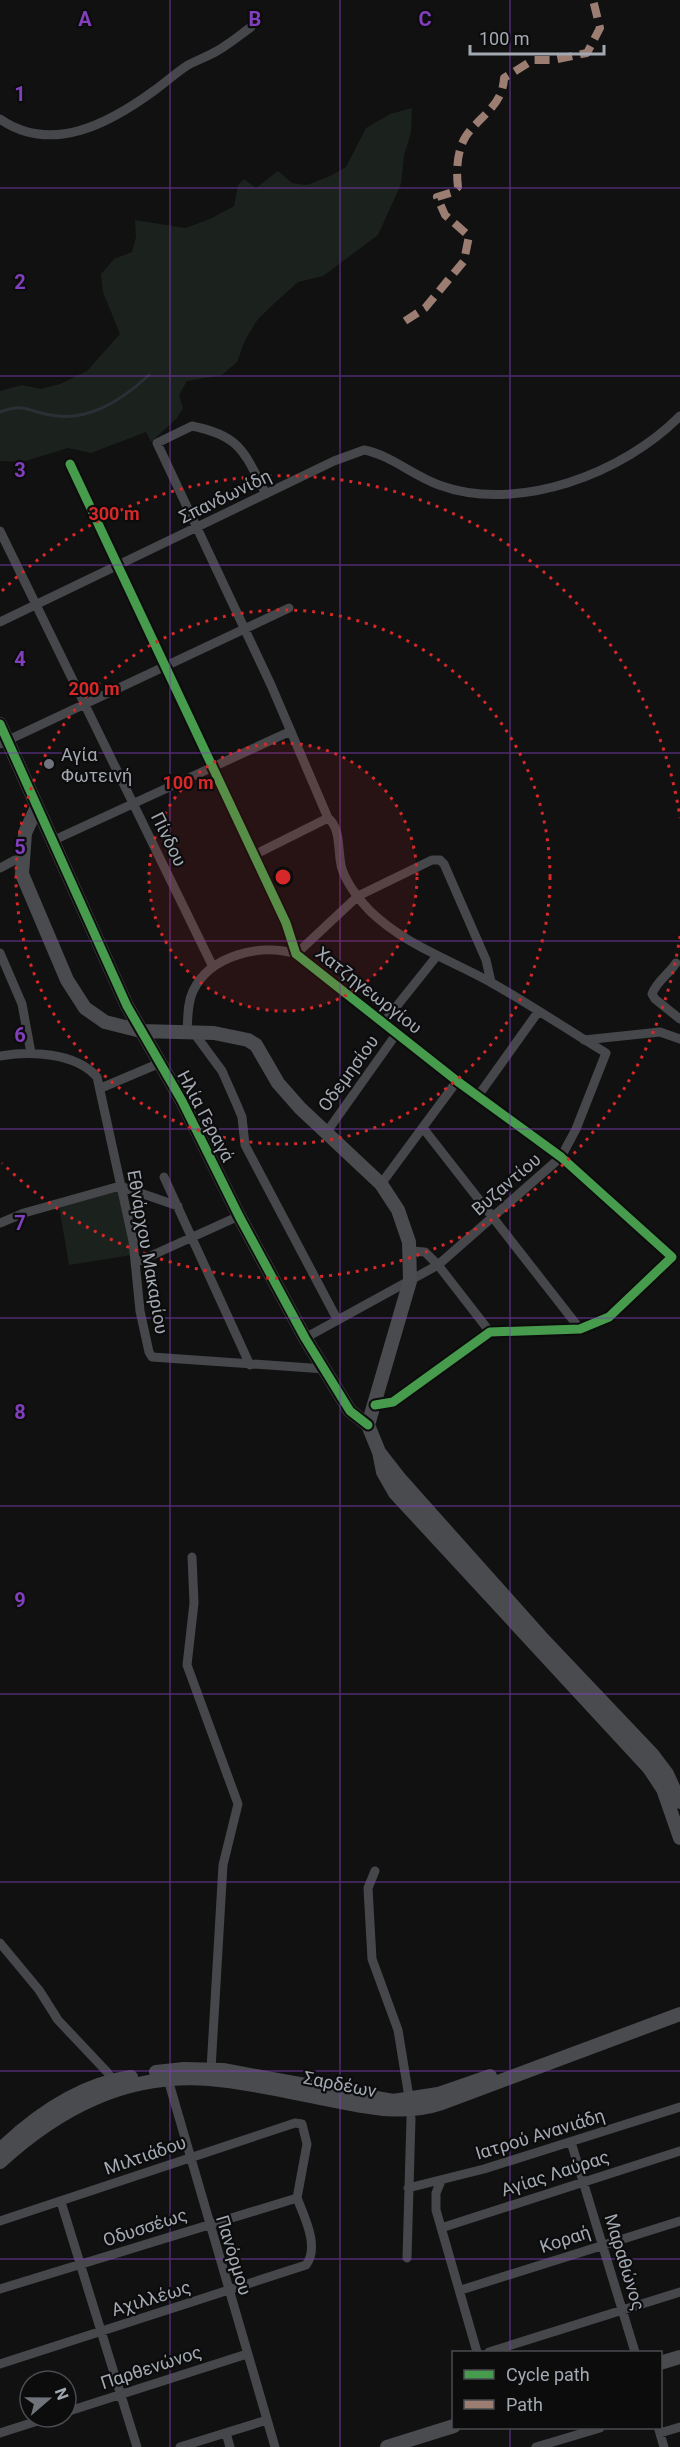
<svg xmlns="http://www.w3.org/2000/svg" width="680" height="2447" viewBox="0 0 680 2447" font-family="Roboto,sans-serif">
  <rect width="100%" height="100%" fill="#111112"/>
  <path fill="#1b211c" d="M412,108l-1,24 -7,24 -3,28 -23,51 -55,41 -25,6 -20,18 -20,19 -12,19 -9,24 -15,13 -35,6 -8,14 4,13 -6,10 -26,24 -5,-10 -55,21 -23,-5 -46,14 -22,-1v-70l22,-6 19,4 19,-5 27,-13 33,-37 -17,-42 -2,-18 13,-15 18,-7 4,-15 -1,-17 50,8 25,-9 24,-13 4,-21 6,-6 12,9 22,-17 14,12 15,2 23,-9 16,-9 20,-39 24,-14z
    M117,1190l15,65 -63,10 -10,-59z"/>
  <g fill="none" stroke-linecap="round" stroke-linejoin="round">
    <path stroke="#293136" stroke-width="3" d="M0,412c24,-8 23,-3 45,2 40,10 75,-12 104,-39"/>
    <path stroke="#46474a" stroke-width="9" d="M0,119c52,36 110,4 155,-29 11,-8 22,-18 33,-25 10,-5 20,-9 29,-14 12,-7 23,-16 34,-24
      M70,464l216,459 10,31 161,127 104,76 111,100 -63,60 -29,12 -90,3 -97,70 -18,3
      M266,494c-22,-41 -24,-58 -74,-68l-35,17 114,242 57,133c14,11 9,35 14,51 5,15 18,32 28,42 35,34 81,49 122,72 39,22 76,47 114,70l-30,76 -15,28 -123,108 -133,73
      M0,531l213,436
      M0,622l334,-161 30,-11c27,5 49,26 75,35 79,29 185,-12 241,-69
      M0,744l289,-136
      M52,841l239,-110
      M254,855l74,-37
      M0,868l15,-8 7,1
      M0,953l22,51 9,49
      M676,963c-7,11 -19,18 -24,31l3,5 25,20
      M384,1022l52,-65
      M187,1032c1,-14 0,-28 6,-41 17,-36 68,-48 103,-37l62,-58 74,-36h8l4,4 42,96 5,22
      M194,1033l28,38 15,34 5,12 3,28 92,174
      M584,1040l76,-8 20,7
      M0,1056c30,-5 75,-4 97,21l36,164 7,70 9,41 3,5 173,12
      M101,1088l59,-25
      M478,1096l60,-84
      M423,1128l157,201
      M326,1133l71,-100
      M164,1177l86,188
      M381,1184l76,-103
      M120,1186l58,20
      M0,1223l24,-10 96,-27
      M410,1251l15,1 13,13 52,67
      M135,1263l104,-47
      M192,1557l2,46 -7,62 51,139 -15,61 -12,204
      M375,1871l-7,17 4,71 26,71 10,61
      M0,1943l39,47 19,30 50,53 6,10
      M167,2076l108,371
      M571,2142l64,210
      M441,2181l-5,12v17l41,142
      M408,2188l76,-19 196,-62
      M61,2202l76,245
      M0,2221l295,-98 7,1 5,20 -10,54
      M441,2228l239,-77
      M407,2258l4,-140
      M0,2289l297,-91
      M461,2290l219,-69
      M489,2352l191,-60
      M0,2364l306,-99c14,-18 -2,-49 -9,-67
      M66,2412l181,-58
      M659,2430l5,17
      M0,2433l50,-16
      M226,2433l4,14
      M660,2433l20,-6
      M180,2447l87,-27
      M536,2447l64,-19"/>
    <path stroke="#4a4b4e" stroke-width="14" d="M0,724l127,282 55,95 57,115 66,122 45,73 18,14
      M37,807l-12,26 -3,41 45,106 18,28 20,14 36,9 73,2 34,7 8,5 22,38 22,25 81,76 17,26 11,32 1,39 -42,144
      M368,1425l11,27 21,27 140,157 112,118 15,20 13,28
      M379,1452l4,20 12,21 254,275 14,21 17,49
      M156,2072l28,-3 39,1 170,31 45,-7 52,-18
      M3,2147c36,-34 79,-63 128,-70
      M0,2162c59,-54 126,-89 209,-83 39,3 78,13 117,20 40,8 76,17 116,4l238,-89
      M660,2363l20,-6
      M387,2447l67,-21"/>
    <path stroke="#9b7d72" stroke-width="8" stroke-dasharray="15 8" stroke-linecap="butt" d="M405,321l20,-13 39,-47 5,-25 -24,-21 -8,-18 16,-5 5,-5c-2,-16 -1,-37 8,-51 14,-20 37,-31 38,-58l29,-18h20l34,-7 13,-25 -7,-28"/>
    <g stroke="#0c0c0d" stroke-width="13">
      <path id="cycleway" d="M70,464l216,459 10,31 161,127 104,76 111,100 -63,60 -29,12 -90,3 -97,70 -18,3
        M0,724l127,282 55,95 57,115 66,122 45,73 18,14"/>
    </g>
    <use href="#cycleway" stroke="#469c4c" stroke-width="9"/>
  </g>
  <path fill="none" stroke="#813fbd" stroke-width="1.5" stroke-opacity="0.55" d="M170,0v2447M340,0v2447M510,0v2352M0,188h680M0,376h680M0,565h680M0,753h680M0,941h680M0,1129h680M0,1318h680M0,1506h680M0,1694h680M0,1882h680M0,2071h680M0,2259h680M510,2428v19"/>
  <circle cx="283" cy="877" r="134" fill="#d62828" fill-opacity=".12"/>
  <g fill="none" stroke="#d62828" stroke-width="3" stroke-dasharray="3 6">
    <circle cx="283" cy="877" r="134"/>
    <circle cx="283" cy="877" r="267"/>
    <path d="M680 936A401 401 0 0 1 2 1163M2 591A401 401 0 0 1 680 818"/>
  </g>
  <circle fill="#70747a" stroke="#0c0c0d" stroke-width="2" cx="49" cy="764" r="6"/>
  <g text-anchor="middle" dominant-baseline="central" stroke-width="4.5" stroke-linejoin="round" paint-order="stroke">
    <g font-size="18" fill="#a3a9b2" stroke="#0c0c0d">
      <text transform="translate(225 496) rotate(-26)">Σπανδωνίδη</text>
      <text transform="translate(169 839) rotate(64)">Πίνδου</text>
      <text transform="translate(369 990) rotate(38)">Χατζηγεωργίου</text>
      <text transform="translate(348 1073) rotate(-54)">Οδεμησίου</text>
      <text transform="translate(206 1116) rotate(62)">Ηλία Γεραγά</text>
      <text transform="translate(506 1184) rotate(-41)">Βυζαντίου</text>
      <text transform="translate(148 1252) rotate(80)">Εθνάρχου Μακαρίου</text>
      <text transform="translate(340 2084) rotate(11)">Σαρδέων</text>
      <text transform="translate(540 2134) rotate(-17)">Ιατρού Ανανιάδη</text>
      <text transform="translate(145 2155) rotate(-19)">Μιλτιάδου</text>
      <text transform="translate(555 2173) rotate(-18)">Αγίας Λαύρας</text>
      <text transform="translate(145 2227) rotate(-18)">Οδυσσέως</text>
      <text transform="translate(565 2239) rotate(-18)">Κοραή</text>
      <text transform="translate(234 2255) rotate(73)">Πανόρμου</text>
      <text transform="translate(625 2262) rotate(73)">Μαραθώνος</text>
      <text transform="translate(151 2298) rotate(-17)">Αχιλλέως</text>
      <text transform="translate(151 2367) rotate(-18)">Παρθενώνος</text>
    </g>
    <g font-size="18" fill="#a3a9b2" stroke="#0c0c0d" text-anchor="start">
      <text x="61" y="754">Αγία<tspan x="61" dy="21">Φωτεινή</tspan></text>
    </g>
  </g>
  <g font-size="20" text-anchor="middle" font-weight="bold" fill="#813fbd" stroke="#0c0c0d" stroke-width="4.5" stroke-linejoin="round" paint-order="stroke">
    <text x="85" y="26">A</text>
    <text x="255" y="26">B</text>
    <text x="425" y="26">C</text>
    <text x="20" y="101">1</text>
    <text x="20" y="289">2</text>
    <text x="20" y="477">3</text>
    <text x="20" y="666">4</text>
    <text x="20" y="854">5</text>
    <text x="20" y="1042">6</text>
    <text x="20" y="1230">7</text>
    <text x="20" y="1419">8</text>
    <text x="20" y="1607">9</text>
  </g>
  <circle cx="283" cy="877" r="9" fill="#d62828" stroke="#0c0c0d" stroke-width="3"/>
  <g font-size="18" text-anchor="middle" font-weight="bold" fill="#d62828" stroke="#0c0c0d" stroke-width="4.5" stroke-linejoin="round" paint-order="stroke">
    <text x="114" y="520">300 m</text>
    <text x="94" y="695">200 m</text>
    <text x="188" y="789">100 m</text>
  </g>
  <rect x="452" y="2351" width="210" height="78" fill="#0c0c0d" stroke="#484b4f" stroke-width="1.5"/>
  <rect x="464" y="2370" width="30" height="9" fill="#469c4c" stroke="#484b4f" stroke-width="1.5"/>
  <text x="506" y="2381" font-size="18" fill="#a3a9b2">Cycle path</text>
  <rect x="464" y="2400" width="30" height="9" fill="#9b7d72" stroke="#484b4f" stroke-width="1.5"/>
  <text x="506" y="2411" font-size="18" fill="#a3a9b2">Path</text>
  <g transform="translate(48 2399) rotate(70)"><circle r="28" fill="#0c0c0d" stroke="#484b4f" stroke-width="1.5"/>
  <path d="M0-4.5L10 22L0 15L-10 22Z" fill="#70747a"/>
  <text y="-9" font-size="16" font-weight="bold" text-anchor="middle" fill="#a3a9b2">N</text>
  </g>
  <path d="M470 45v9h134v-9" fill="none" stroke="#a3a9b2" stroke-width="3"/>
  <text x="479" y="45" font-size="18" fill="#a3a9b2" stroke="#0c0c0d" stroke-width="4.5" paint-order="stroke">100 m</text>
</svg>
